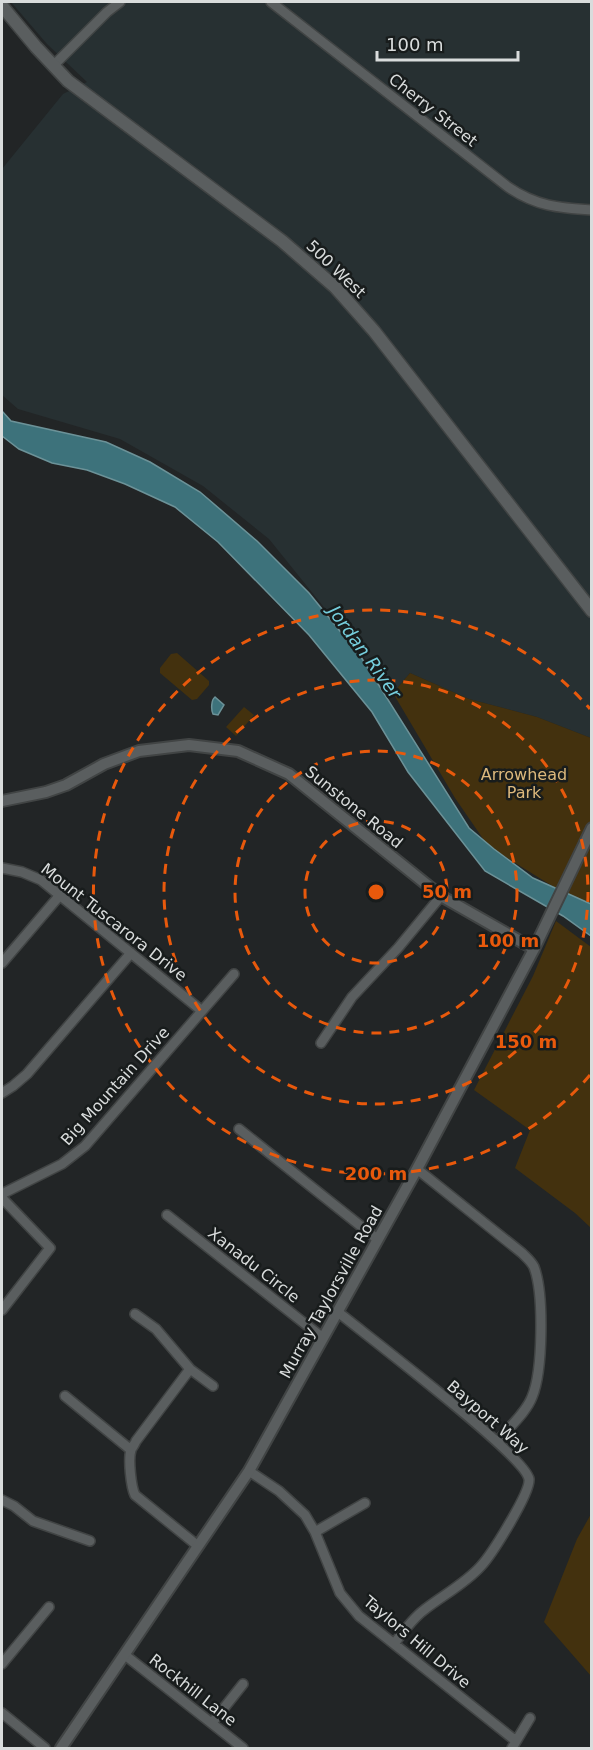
<svg xmlns="http://www.w3.org/2000/svg" width="593" height="1750" viewBox="0 0 593 1750" font-family="'DejaVu Sans',sans-serif">
  <rect width="100%" height="100%" fill="#222526"/>
  <path fill="#273032" d="M11,2h580v736l-54,-21 -68,-18 -59,-26 -17,20 -124,-154 -66,-53 -83,-47 -102,-30 -16,-14v-226l61,-75 24,-12 -40,-38z"/>
  <path fill="#43310e" d="M177,653l32,28v4l-12,14 -5,1 -32,-27v-5l11,-14z
    M410,673l59,26 68,18 54,21v172l-103,-64 -33,-48 -62,-105z
    M244,707l10,8 -18,21 -10,-9z
    M556,921l35,26v281l-16,-15 -60,-45 15,-38 -56,-40 59,-114z
    M591,1514v162l-47,-54 33,-83z"/>
  <path fill="#3d727b" stroke="#6c9298" stroke-width="1.5" d="M2,411l9,10 95,21 44,20 50,30 57,49 52,52 52,64 108,171 25,21 39,29 58,26v32l-28,-20 -78,-45 -77,-99 -36,-60 -63,-77 -91,-93 -43,-35 -50,-23 -38,-14 -35,-7 -33,-14 -17,-13z
    M215,697l9,8 -6,10 -5,-1c-2,-4 -2,-14 2,-17z"/>
  <g fill="none" stroke-linecap="round" stroke-linejoin="round">
    <g stroke="#414444" stroke-width="12">
      <path id="minor" d="M271,2l237,185c28,19 50,21 84,23
        M53,66l54,-54 13,-10
        M2,868l20,4 19,8 161,131
        M2,963l58,-68
        M321,1043l31,-46 46,-49 43,-52
        M2,1093l11,-7 14,-12 104,-121
        M239,1129l138,110
        M417,1169l105,84c5,5 9,8 12,14 10,26 9,104 -2,130 -6,16 -24,31 -34,44
        M2,1194l60,-30 23,-18 149,-172
        M2,1198l48,50 -48,62
        M167,1215l156,123
        M338,1312c28,23 187,143 191,167 2,13 -37,75 -48,87 -16,18 -38,29 -57,44 -12,9 -21,22 -30,34
        M135,1314l21,15 34,40 23,17
        M190,1369l-54,72c0,1 -5,8 -5,9 -3,9 0,37 4,45l63,51
        M65,1396l66,54
        M249,1471l30,20 26,24 10,17 25,61 19,23 157,125
        M2,1500l12,6 19,15 57,20
        M315,1532l50,-29
        M125,1655l118,93
        M2,1664l47,-57
        M2,1713l43,35
        M212,1723l31,-39
        M512,1748l18,-30"/>
    </g>
    <g stroke="#414444" stroke-width="14">
      <path id="tertiary" d="M2,801l44,-9 20,-7 38,-21 35,-13 50,-6 49,6 51,23 152,122 93,53
        M61,1748l188,-277 168,-302 117,-220 58,-121"/>
    </g>
    <g stroke="#414444" stroke-width="15">
      <path id="secondary" d="M2,6l34,41 32,34 214,160 53,46 39,44 218,280"/>
    </g>
    <use href="#minor" stroke="#5a5e5f" stroke-width="9"/>
    <use href="#tertiary" stroke="#5a5e5f" stroke-width="10"/>
    <use href="#secondary" stroke="#5a5e5f" stroke-width="12"/>
  </g>
  <g fill="none" stroke="#e8590c" stroke-width="3" stroke-dasharray="10 8">
    <circle cx="376" cy="892" r="71"/>
    <circle cx="376" cy="892" r="141"/>
    <circle cx="376" cy="892" r="212"/>
    <path d="M590 1075A282 282 0 1 1 590 709"/>
  </g>
  <g text-anchor="middle" dominant-baseline="central" stroke-width="5" stroke-linejoin="round" paint-order="stroke">
    <g font-size="16" fill="#d9dcdc" stroke="#181c1c">
      <text transform="translate(433 110) rotate(38)">Cherry Street</text>
      <text transform="translate(336 269) rotate(44)">500 West</text>
      <text transform="translate(354 807) rotate(39)">Sunstone Road</text>
      <text transform="translate(114 922) rotate(38)">Mount Tuscarora Drive</text>
      <text transform="translate(115 1086) rotate(-48)">Big Mountain Drive</text>
      <text transform="translate(254 1265) rotate(38)">Xanadu Circle</text>
      <text transform="translate(331 1292) rotate(-61)">Murray Taylorsville Road</text>
      <text transform="translate(488 1417) rotate(41)">Bayport Way</text>
      <text transform="translate(417 1642) rotate(40)">Taylors Hill Drive</text>
      <text transform="translate(193 1690) rotate(38)">Rockhill Lane</text>
    </g>
    <g font-size="16" fill="#dcb87c" stroke="#181c1c">
      <text x="524" y="774">Arrowhead<tspan x="524" dy="18">Park</tspan></text>
    </g>
    <g font-size="18" font-style="italic" fill="#75cedd" stroke="#181c1c">
      <text transform="translate(365 652) rotate(54)">Jordan River</text>
    </g>
  </g>
  <circle cx="376" cy="892" r="9" fill="#e8590c" stroke="#181c1c" stroke-width="3"/>
  <g font-size="18" text-anchor="middle" font-weight="bold" fill="#e8590c" stroke="#181c1c" stroke-width="5" stroke-linejoin="round" paint-order="stroke">
    <text x="447" y="898">50 m</text>
    <text x="508" y="947">100 m</text>
    <text x="526" y="1048">150 m</text>
    <text x="376" y="1180">200 m</text>
  </g>
  <rect width="593" height="1750" fill="none" stroke="#d9dcdc" stroke-width="6"/>
  <path d="M377 51v9h141v-9" fill="none" stroke="#d9dcdc" stroke-width="3"/>
  <text x="386" y="51" font-size="18" fill="#d9dcdc" stroke="#181c1c" stroke-width="4.5" paint-order="stroke">100 m</text>
</svg>
